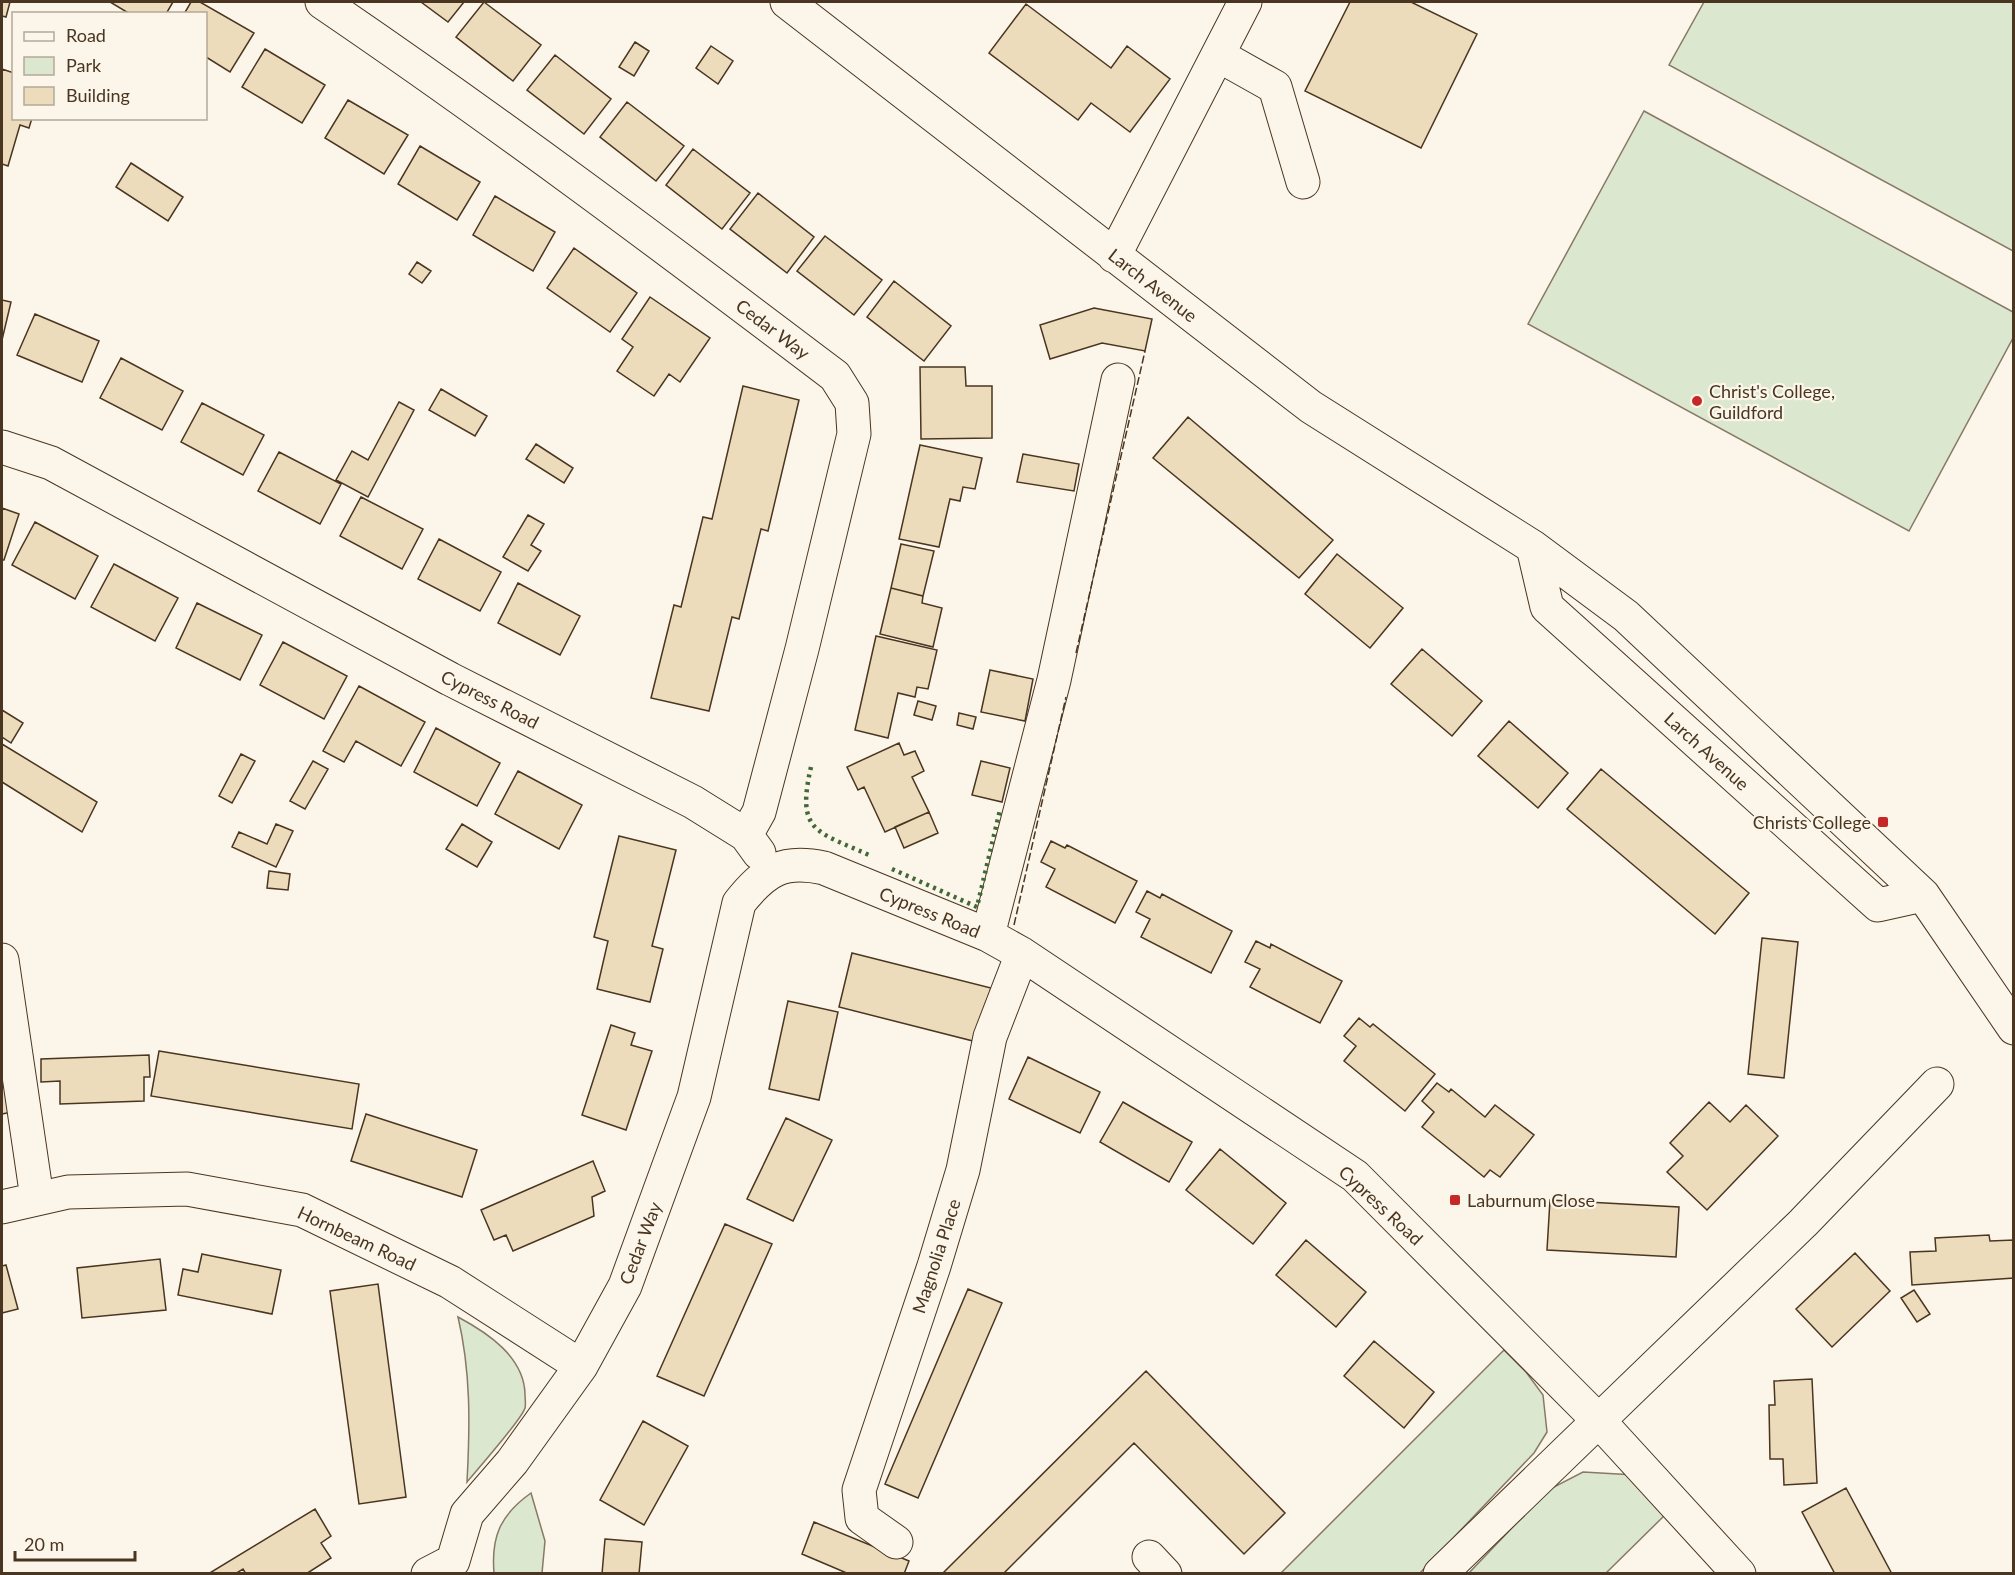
<svg xmlns="http://www.w3.org/2000/svg" width="2015" height="1575" viewBox="0 0 2015 1575" font-family="Lato,sans-serif">
  <rect width="100%" height="100%" fill="#fbf6e9"/>
  <path fill="#dce7d0" stroke="#887966" stroke-width="1.5" d="M1704,2h309v249l-344,-186z
    M1644,111l369,201v26l-104,193 -381,-207z
    M458,1317c30,16 66,40 67,77 0,4 1,11 0,14 -3,11 -48,62 -58,74 3,-56 4,-110 -9,-165z
    M1504,1350l22,22 17,23 4,37 -13,21 -114,120 -140,1z
    M1583,1472l52,3 32,38 -61,60 -138,1 80,-84z
    M531,1493l14,48 -3,32h-48c-3,-36 6,-58 37,-80z"/>
  <path fill="#ecdcbc" stroke="#4a3520" stroke-width="1.5" d="M2,2h8l-4,15 -4,-1z
    M110,2h63l-7,12h-36z
    M191,2h9l54,31 -24,39 -24,-15v-43h-22z
    M421,2h43l-16,20z
    M484,2l57,43 -28,36 -57,-44z
    M1350,2h61l66,32 -56,114 -116,-57z
    M1026,4l85,64 16,-22 43,33 -40,53 -39,-29 -13,17 -89,-67z
    M635,42l14,9 -15,25 -15,-9z
    M711,46l22,15 -15,23 -22,-16z
    M265,49l60,36 -23,38 -60,-36z
    M555,55l56,44 -27,35 -57,-44z
    M2,69l12,4v45h18l-3,10 -9,-3 -12,41 -6,-2z
    M348,100l60,35 -24,39 -59,-36z
    M627,102l57,44 -28,35 -56,-44z
    M420,146l60,36 -23,38 -59,-36z
    M693,149l57,44 -28,36 -56,-44z
    M131,163l52,34 -15,24 -52,-34z
    M758,193l56,44 -27,36 -57,-44z
    M495,196l60,36 -22,39 -60,-36z
    M825,236l57,44 -28,35 -57,-44z
    M574,248l63,45 -27,39 -63,-44z
    M417,262l14,9 -9,12 -13,-9z
    M894,281l57,45 -27,35 -57,-44z
    M650,297l60,41 -30,44 -11,-8 -15,22 -37,-25 16,-24 -11,-8z
    M2,300l9,2 -9,38z
    M1094,308l58,11 -7,32 -43,-8 -52,16 -10,-34z
    M35,314l64,27 -17,41 -65,-27z
    M121,358l62,33 -21,39 -62,-32z
    M920,367h45l1,19h26v52l-71,1z
    M743,386l56,14 -31,131 -7,-2 -22,90 -7,-2 -23,94 -58,-13 23,-93 7,2 22,-90 9,2z
    M441,389l46,27 -12,20 -46,-26z
    M399,402l15,8 -46,87 -32,-17 16,-29 16,9z
    M202,403l62,32 -21,40 -62,-33z
    M1188,417l145,123 -34,38 -146,-120z
    M536,444l37,24 -9,15 -38,-24z
    M920,445l62,13 -7,31 -12,-2 -3,14 -10,-2 -11,48 -40,-8z
    M279,452l62,32 -21,40 -62,-33z
    M1023,454l56,10 -5,27 -57,-9z
    M361,497l62,32 -21,40 -62,-33z
    M2,508l17,6 -15,46h-2z
    M528,515l16,9 -13,21 10,6 -13,20 -25,-14z
    M35,522l63,34 -23,43 -63,-34z
    M439,539l62,33 -21,39 -62,-32z
    M901,544l33,7 -11,45 -32,-8z
    M1337,554l66,54 -33,40 -65,-54z
    M114,564l64,34 -23,43 -64,-34z
    M518,583l62,33 -20,39 -62,-32z
    M891,588l32,8 -1,7 20,5 -9,39 -53,-13z
    M197,603l65,32 -22,45 -64,-32z
    M876,636l61,14 -9,39 -11,-2 -2,10 -17,-4 -10,45 -33,-8z
    M283,642l64,34 -23,43 -64,-34z
    M1422,649l60,52 -30,35 -61,-52z
    M990,670l43,9 -8,42 -44,-9z
    M359,686l66,36 -24,44 -45,-25 -12,21 -21,-11z
    M918,701l18,5 -4,14 -18,-5z
    M2,710l21,13 -12,20 -9,-6z
    M959,713l17,4 -3,12 -16,-4z
    M1509,721l59,52 -30,35 -60,-52z
    M436,728l64,35 -23,43 -63,-34z
    M899,743l5,12 11,-4 9,20 -12,6 17,35 -44,20 -21,-45 -6,3 -11,-23z
    M2,744l95,58 -15,30 -80,-50z
    M241,754l14,7 -23,42 -13,-7z
    M313,761l15,8 -23,40 -15,-8z
    M981,761l29,7 -8,34 -30,-7z
    M1601,769l148,124 -34,41 -148,-125z
    M518,771l64,34 -23,44 -64,-35z
    M929,812l9,21 -34,15 -9,-21z
    M276,824l17,7 -17,36 -44,-20 7,-15 28,12z
    M462,824l30,18 -15,25 -31,-18z
    M619,836l57,14 -24,96 11,3 -13,53 -53,-13 11,-48 -14,-4z
    M1051,841l14,7 2,-3 70,36 -22,42 -69,-36 9,-18 -14,-7z
    M269,871l21,3 -2,16 -21,-2z
    M1147,891l13,7 2,-4 70,37 -21,42 -70,-36 9,-18 -14,-7z
    M1762,938l36,4 -14,136 -36,-4z
    M1256,941l14,7 1,-4 71,37 -22,42 -70,-36 10,-18 -15,-7z
    M852,953l139,35 -14,54 -138,-35z
    M788,1001l50,11 -19,88 -50,-11z
    M1359,1018l11,9 3,-3 62,50 -30,37 -61,-50 12,-15 -12,-10z
    M611,1025l24,8 -4,12 21,6 -26,79 -44,-15z
    M159,1051l200,33 -7,45 -201,-33z
    M149,1055l1,22h-6v24l-84,3v-23l-19,1v-23z
    M1028,1057l72,35 -20,41 -71,-34z
    M2,1069l10,43 -10,2z
    M1437,1083l12,9 2,-3 34,28 10,-12 39,30 -34,42 -10,-7 -6,7 -62,-50 12,-15 -12,-11z
    M1123,1102l69,40 -23,40 -69,-40z
    M1709,1102l21,20 16,-17 32,31 -71,74 -40,-38 16,-16 -13,-13z
    M366,1114l111,36 -15,47 -111,-36z
    M786,1118l46,22 -39,81 -46,-22z
    M1220,1149l66,54 -33,41 -67,-54z
    M593,1161l12,30 -13,6 2,19 -81,35 -7,-16 -12,5 -13,-30z
    M1550,1200l129,7 -3,50 -129,-7z
    M725,1224l47,20 -68,152 -47,-20z
    M1989,1235l1,6 24,-1v38l-102,7 -2,-33 26,-1 -1,-13z
    M1306,1240l60,52 -30,35 -60,-52z
    M1855,1253l35,38 -58,56 -36,-38z
    M202,1254l79,16 -9,44 -94,-19 5,-26 15,3z
    M160,1259l6,51 -84,8 -5,-50z
    M6,1265l12,44 -16,4v-47z
    M378,1284l28,213 -47,7 -29,-213z
    M968,1289l34,14 -84,195 -33,-14z
    M1914,1290l16,24 -13,8 -16,-24z
    M1374,1341l60,51 -30,36 -60,-52z
    M1146,1371l139,142 -41,41 -110,-111 -131,131h-57l-2,-2z
    M1812,1379l5,104 -33,2 -1,-26h-13l-1,-54h6l-1,-24z
    M643,1421l45,25 -44,79 -44,-25z
    M1846,1488l46,86h-57l-33,-62z
    M315,1509l16,27 -10,7 10,15 -25,16h-60l-3,-5 -8,5h-27z
    M814,1522l95,39 -5,13h-55l-47,-20z
    M605,1539l37,3 -3,32h-37z"/>
  <g fill="none" stroke-linecap="round" stroke-linejoin="round">
    <g stroke="#4a3520" stroke-width="35">
      <path id="minor" d="M322,2c175,119 344,246 513,374l17,27 2,31 -52,215 -43,163 -13,23
        M787,2l524,405 222,140 93,69 297,279 91,133
        M1218,55l57,32 28,95
        M1114,256l131,-254
        M2,447l49,16 399,216 243,123 53,33 13,18
        M1533,547l14,60 331,298 45,-10
        M988,935l66,-255 64,-300
        M2,960l35,238
        M2,1207l66,-15 119,-3 115,21 148,72 131,84
        M896,1542l-34,-24 -3,-28 75,-224 29,-96 27,-133 32,-83
        M1149,1557l16,17
        M428,1574l25,-13 14,-47 45,-52 69,-96 44,-80 69,-189 45,-194c26,-33 44,-44 85,-35l164,67 34,19 333,222 243,244 141,154
        M1440,1574l363,-351 134,-139"/>
    </g>
    <use href="#minor" stroke="#fbf6e9" stroke-width="33"/>
    <path stroke="#436837" stroke-width="4.5" stroke-dasharray="3 4.5" stroke-linecap="butt" d="M811,767c-15,65 5,64 58,88
      M892,869l85,38 23,-97"/>
    <path stroke="#4a3520" stroke-width="1.5" stroke-dasharray="8 3" stroke-linecap="butt" d="M1076,653l69,-302
      M1014,925l52,-228"/>
  </g>
  <g fill="#c62828" stroke="#fbf6e9" stroke-width="2">
    <circle cx="1697" cy="401" r="6"/>
    <rect x="1877" y="816" width="12" height="12" rx="3"/>
    <rect x="1449" y="1194" width="12" height="12" rx="3"/>
  </g>
  <g text-anchor="middle" dominant-baseline="central" stroke-width="4.5" stroke-linejoin="round" paint-order="stroke">
    <g font-size="18" fill="#4a3520" stroke="#fbf6e9">
      <text transform="translate(1153 285) rotate(38)">Larch Avenue</text>
      <text transform="translate(773 329) rotate(37)">Cedar Way</text>
      <text transform="translate(490 699) rotate(27)">Cypress Road</text>
      <text transform="translate(1707 751) rotate(42)">Larch Avenue</text>
      <text transform="translate(930 912) rotate(22)">Cypress Road</text>
      <text transform="translate(1381 1205) rotate(43)">Cypress Road</text>
      <text transform="translate(357 1238) rotate(25)">Hornbeam Road</text>
      <text transform="translate(640 1243) rotate(-69)">Cedar Way</text>
      <text transform="translate(936 1256) rotate(-72)">Magnolia Place</text>
    </g>
    <g font-size="18" fill="#4a3520" stroke="#fbf6e9" text-anchor="start">
      <text x="1709" y="391">Christ's College,<tspan x="1709" dy="21">Guildford</tspan></text>
      <text x="1871" y="822" text-anchor="end">Christs College</text>
      <text x="1467" y="1200">Laburnum Close</text>
    </g>
  </g>
  <rect width="2015" height="1575" fill="none" stroke="#4a3520" stroke-width="6"/>
  <rect x="12" y="12" width="195" height="108" fill="#fbf6e9" stroke="#b4a999" stroke-width="1.5"/>
  <rect x="24" y="32" width="30" height="9" fill="#fbf6e9" stroke="#b4a999" stroke-width="1.5"/>
  <text x="66" y="42" font-size="18" fill="#4a3520">Road</text>
  <rect x="24" y="57" width="30" height="18" fill="#dce7d0" stroke="#b4a999" stroke-width="1.5"/>
  <text x="66" y="72" font-size="18" fill="#4a3520">Park</text>
  <rect x="24" y="87" width="30" height="18" fill="#ecdcbc" stroke="#b4a999" stroke-width="1.5"/>
  <text x="66" y="102" font-size="18" fill="#4a3520">Building</text>
  <path d="M15 1551v9h120v-9" fill="none" stroke="#4a3520" stroke-width="3"/>
  <text x="24" y="1551" font-size="18" fill="#4a3520" stroke="#fbf6e9" stroke-width="4.5" paint-order="stroke">20 m</text>
</svg>
